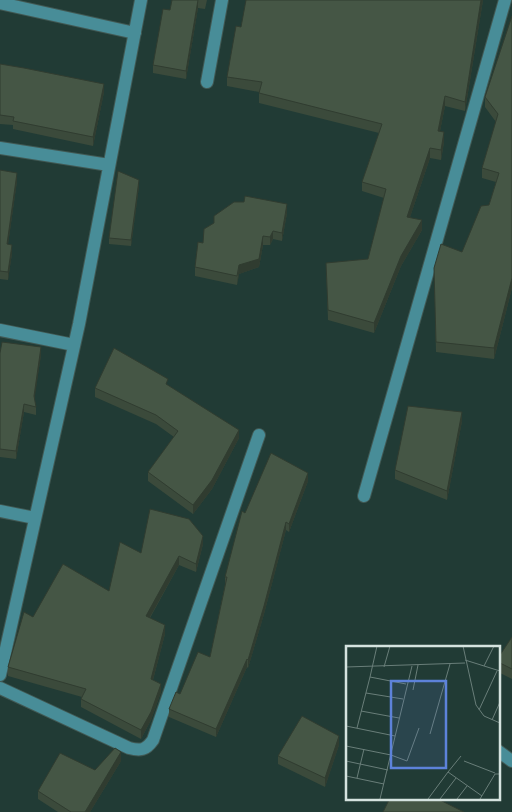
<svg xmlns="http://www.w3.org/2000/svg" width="512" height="812" viewBox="0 0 512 812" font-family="Helvetica,sans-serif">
  <rect width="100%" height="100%" fill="#213b35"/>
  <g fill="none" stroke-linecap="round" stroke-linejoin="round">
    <g stroke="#415954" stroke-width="14">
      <path id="minor" d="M0,3l135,30
        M207,82l15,-82
        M0,148l109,17
        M0,330l74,15
        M364,496l141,-496
        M0,511l35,7
        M0,675l79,-351 62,-324
        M0,688l129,60c12,3 17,2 24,-8l106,-305
        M498,751l14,10"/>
    </g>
    <use href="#minor" stroke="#488d98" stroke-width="12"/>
  </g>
  <path fill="#3b4a3b" d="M172,0h35l-2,9 -7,-1 -12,71 -33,-6v-8l17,-55z
    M483,0l-18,111 -20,-5 -5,25 4,11 -3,18 -11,-2 -20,59 12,13 -21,36 -27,67 -46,-13 -2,-57 42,-4 16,-61 -22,-7v-9l17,-49 -120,-30v-11l-32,-6v-9l14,-50z
    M512,16v272l-18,71 -58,-7 -2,-84 28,-16 27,-47 7,-23 -14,-4v-10l14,-46 -11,-15v-10z
    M0,64l104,28 -11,54 -80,-17v-4l-13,-1z
    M0,170l17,11 -9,63 4,9 -4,27 -8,-1z
    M139,186l-8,60 -22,-2v-6z
    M287,213l-5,28 -9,-2 -3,6h-7l-4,22 -20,7 -2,11 -42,-9v-9l8,-24 11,-20z
    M0,353l41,2 -7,44 2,8v8l-12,-3 -8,47 -16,-2z
    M168,385l71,53 -27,51 -19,25 -45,-33v-9l26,-35 -18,-13 -61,-27v-9z
    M462,421l-15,79 -52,-21v-9z
    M308,481l-19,51 -3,-2 -22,84 -16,54 -1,-1 -31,70 -47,-20v-8l11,-15 30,-37 15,-72v-8l20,-64z
    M203,544l-7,28 -17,-7 -29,53 15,16 -12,46 8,12 -10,28 -10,19 -60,-32v-8l1,-2 -74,-21v-9l25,-50 76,-26 32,-38z
    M512,637v42l-14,-7v-14z
    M339,745l-14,42 -47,-23v-8z
    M121,761l-31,51h-32l-20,-13v-8z"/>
  <path fill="#303c30" d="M198,0v8l-12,71v-8z
    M481,0h2l-18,111v-9z
    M104,84v8l-11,54v-9z
    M445,96v10l-7,35v-10z
    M444,132v10l-3,18v-10z
    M430,148v10l-23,68v-9z
    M17,173v8l-10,71v-8z
    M139,180v6l-8,60v-6z
    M287,204v9l-5,28v-8z
    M422,220v10l-21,36 -27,67v-10l27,-67z
    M273,231v8l-3,6v-8z
    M263,236v9l-4,22 -20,7 -2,11 2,-20z
    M12,245v8l-4,27v-8z
    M512,278v10l-18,71v-11z
    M41,347v8l-7,48v-7z
    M24,404v8l-8,47v-8z
    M462,412v9l-15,79v-9z
    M239,430v8l-27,51 -19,25v-9z
    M308,473v8l-19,51v-8z
    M286,522v8l-22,84 -16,54v-8z
    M203,536v8l-7,28v-8z
    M179,556v9l-33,59v-8z
    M165,625v9l-14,53v-8z
    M247,659v8l-31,70v-8z
    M161,684v8l-10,28 -10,19v-9z
    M339,736v9l-14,42v-9z
    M121,752v9l-31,51h-5z"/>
  <path fill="#455645" stroke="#303c30" d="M172,0h26l-12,71 -33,-6 10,-56 7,1z
    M246,0h235l-16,102 -20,-6 -7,35 6,1 -3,18 -11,-2 -23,69 15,3 -21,36 -27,67 -46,-13 -2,-47 42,-4 18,-70 -24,-7 20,-58 -123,-31 3,-11 -35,-5 9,-51 5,1z
    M512,16v262l-18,70 -58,-6 -2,-74 7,-24 21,8 19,-46 8,-1 10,-32 -17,-5 16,-54 -13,-17z
    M0,64l24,4 80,16 -11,53 -80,-16 1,-4 -14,-2z
    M0,170l17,3 -10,71 5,1 -4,27 -8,-1z
    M118,171l21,9 -8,60 -22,-2z
    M245,196l42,8 -5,29 -9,-2 -3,6 -7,-1 -4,23 -20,6 -2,11 -42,-9 3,-25 5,1 1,-14 10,-6v-7l20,-14h10z
    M2,342l39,5 -7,49 2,11 -12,-3 -8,47 -16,-2v-96z
    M114,348l54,31 -2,5 73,46 -27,50 -19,25 -45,-33 30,-41 -22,-16 -61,-27z
    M408,406l54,6 -15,79 -52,-21z
    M271,453l37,20 -19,51 -3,-2 -22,84 -16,54 -1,-1 -31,70 -47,-20 7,-17 4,2 18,-42 12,5 17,-80h-2l17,-66 3,2z
    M150,509l39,10 14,17 -7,28 -17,-8 -33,60 19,9 -14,54 10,5 -10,28 -10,18 -60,-31 5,-10 -78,-22 16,-55 9,5 30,-53 46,27 11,-49 21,11z
    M512,637v32l-14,-7v-4z
    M302,716l37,20 -14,42 -47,-22z
    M115,748l6,4 -36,60h-14l-33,-21 22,-38 35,17z
    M390,798h46l28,14h-81z"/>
  <g transform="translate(346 646)">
    <rect width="154" height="154" fill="#213b35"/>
    <path fill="none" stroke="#697e79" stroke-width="1" d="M31,0l-7,31 36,7M117,0l13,59 8,11 16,7M119,14l35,11M138,20l10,-20M0,21l119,-4M38,21l6,-21M67,44l5,-25M20,47l37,6M133,64l18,-39M15,65l38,7M146,74l8,-18M0,80l49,10M11,82l13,-51M84,88l20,-70M0,100l45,9 16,6 12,-33M115,110l-13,16 34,24M0,115l42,9M118,115l31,12M0,130l38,8M11,132l7,-29M34,153l32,-133M82,153l20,-27M94,153l16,-21M111,153l10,-13M134,153l15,-25h5"/>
    <path fill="#5d82da" fill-opacity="0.15" stroke="#5d82da" stroke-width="2.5" d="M45,35h55v87h-55z"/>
    <rect width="154" height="154" fill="none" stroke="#d5e3df" stroke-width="2.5"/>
  </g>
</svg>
